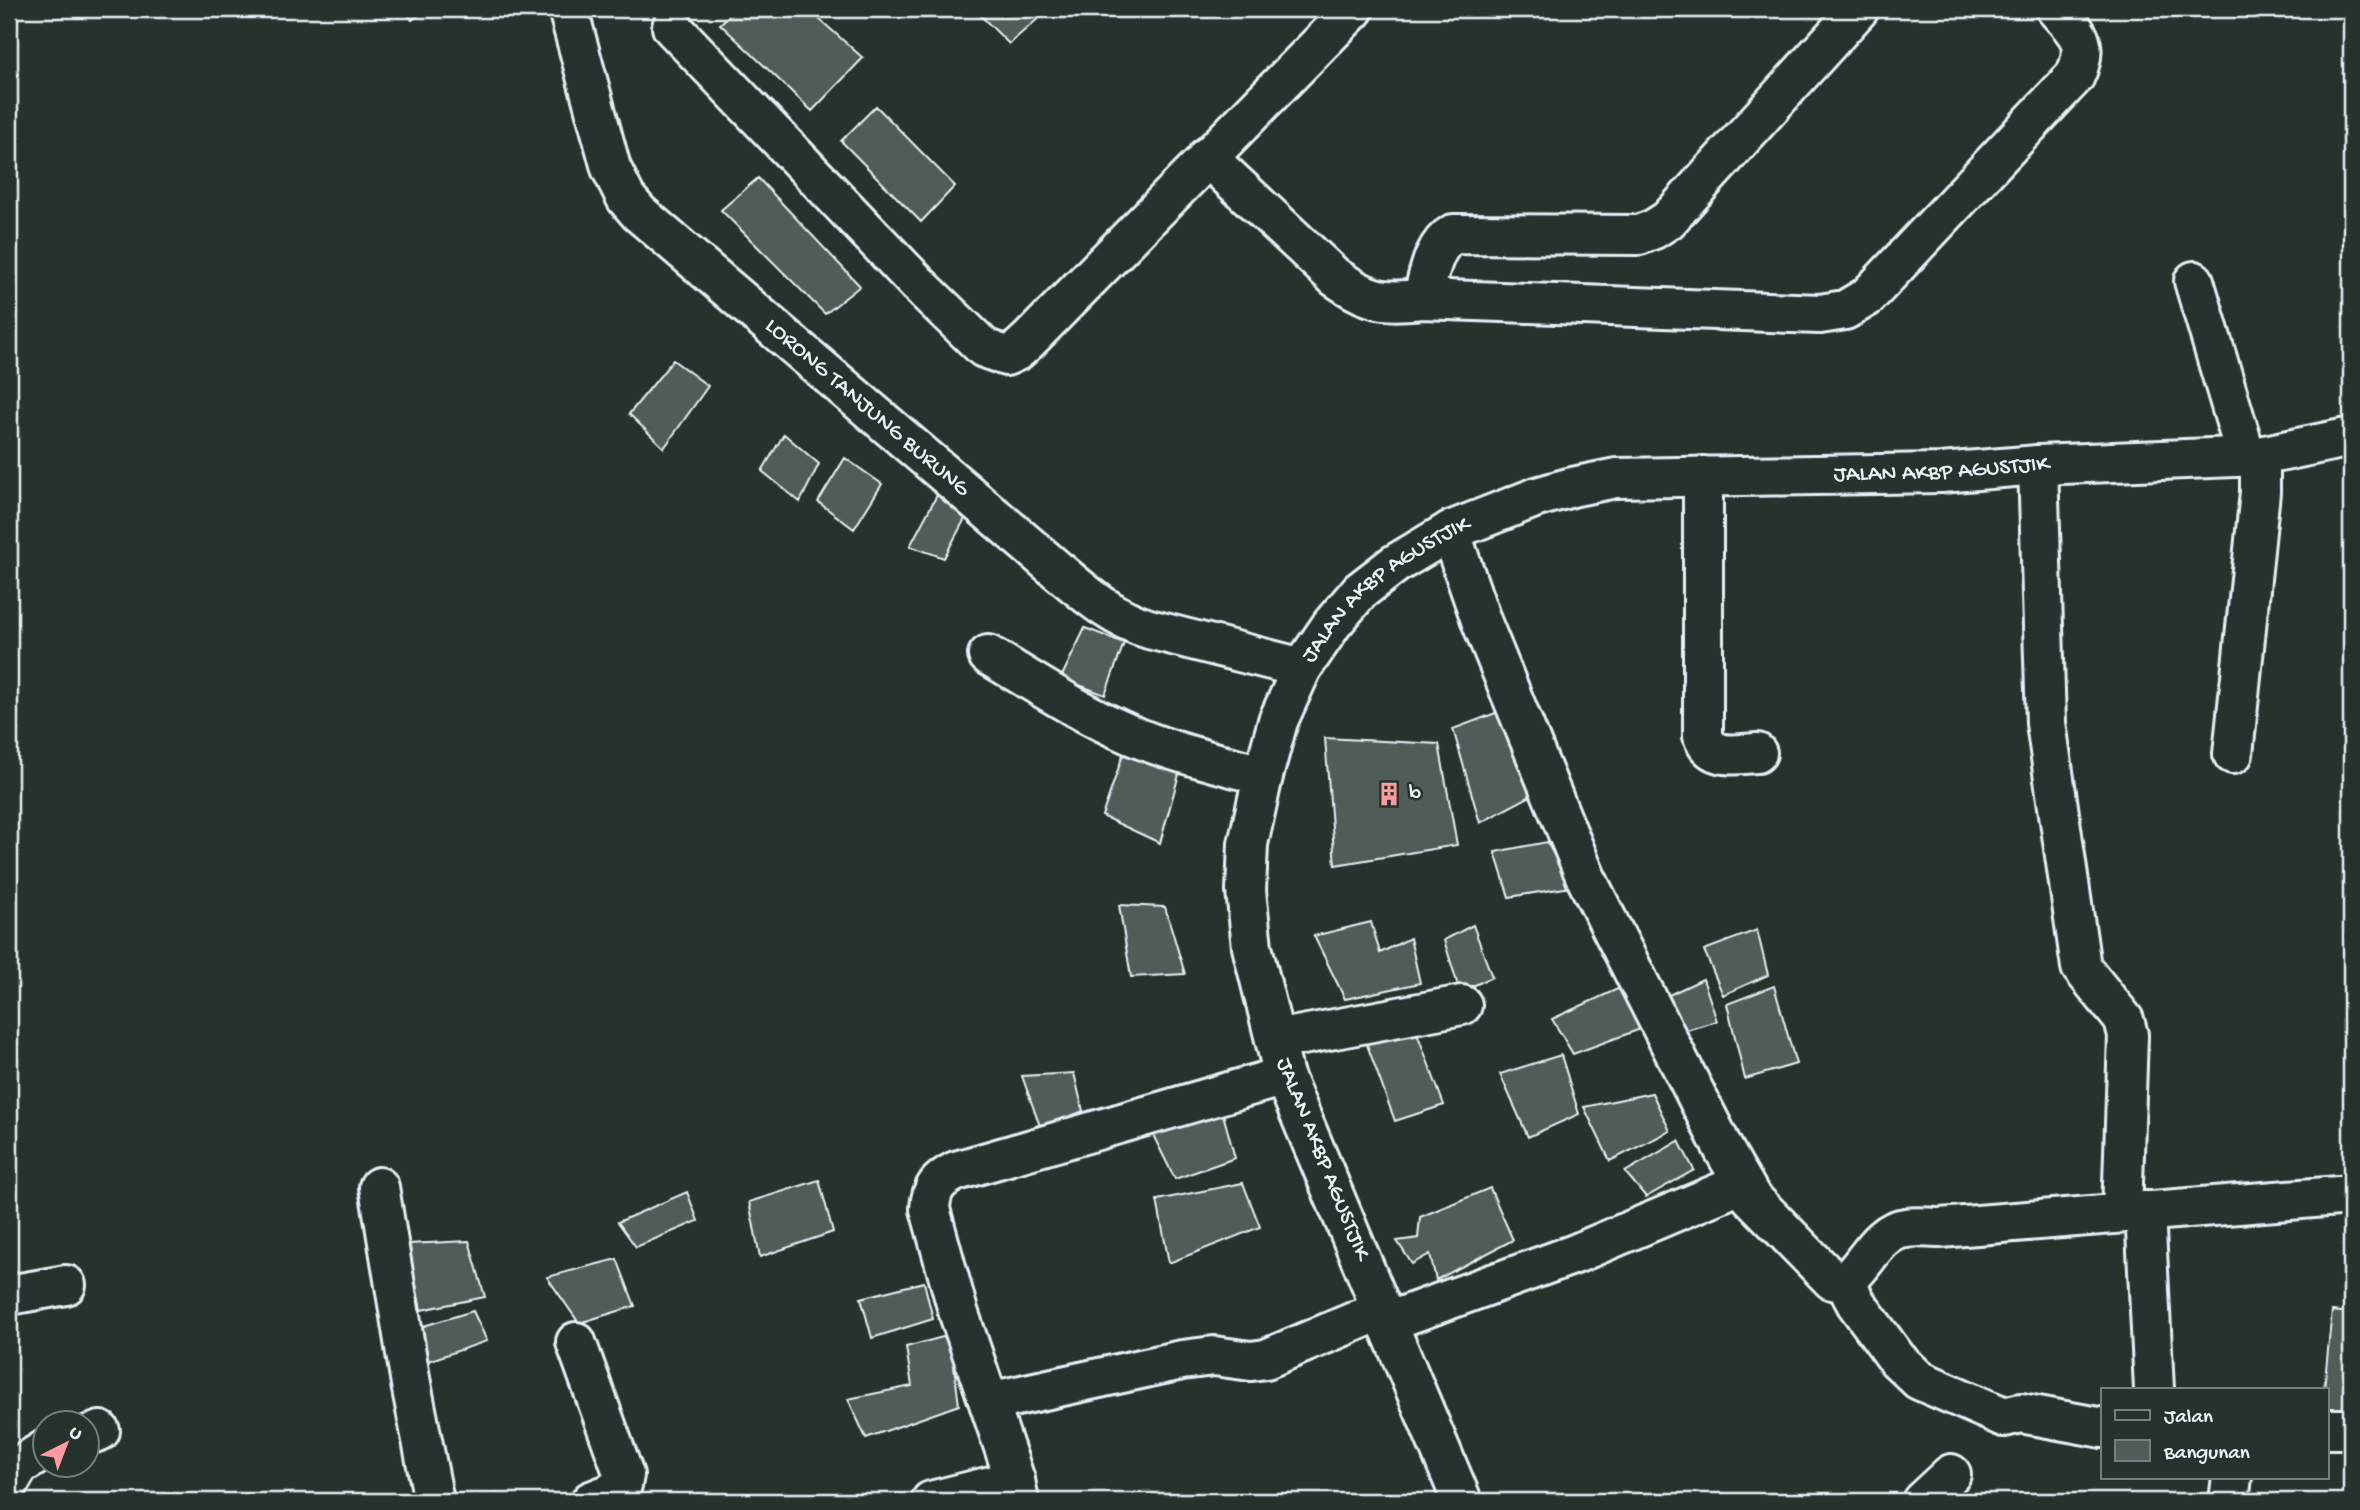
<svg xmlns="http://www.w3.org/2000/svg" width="2360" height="1510" viewBox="0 0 2360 1510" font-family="'Gochi Hand',sans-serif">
  <rect width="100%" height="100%" fill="#26332d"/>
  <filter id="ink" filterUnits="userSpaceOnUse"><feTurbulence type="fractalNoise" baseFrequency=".0143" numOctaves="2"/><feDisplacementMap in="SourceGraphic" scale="14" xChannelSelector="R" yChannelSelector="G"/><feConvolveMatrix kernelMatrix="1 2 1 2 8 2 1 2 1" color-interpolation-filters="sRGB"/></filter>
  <g filter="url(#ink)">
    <path fill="#505c59" stroke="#e8f1f8" stroke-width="2" d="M404,9h23l-15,11z
      M736,9h72l55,49 -51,53 -92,-87z
      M974,9h75l-40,35z
      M876,106l79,80 -34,36 -80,-81z
      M758,178l102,108 -35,28 -104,-104z
      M673,360l35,26 -44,62 -35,-34z
      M784,434l35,30 -19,38 -38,-31z
      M845,458l37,26 -28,45 -36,-27z
      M937,495l31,18 -24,45 -34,-12z
      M1085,628l39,15 -19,52 -44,-17z
      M1501,711l37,81 -58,31 -27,-94z
      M1325,738l114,6 18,101 -122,20z
      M1123,755l58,12 -21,76 -58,-27z
      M1547,842l24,45 -62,10 -14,-45z
      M1119,905l46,2 20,67 -54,3z
      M1371,922l9,31 30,-15 10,45 -75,16 -31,-63z
      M1473,925l19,52 -32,15 -16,-52z
      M1757,930l11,45 -45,20 -19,-45z
      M1703,979l14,42 -44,13 -15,-34z
      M1774,986l22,78 -51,15 -18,-75z
      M1622,987l24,40 -73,27 -21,-35z
      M1417,1033l27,72 -49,16 -29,-79z
      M1561,1055l18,59 -51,23 -28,-63z
      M1074,1073l9,38 -42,18 -19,-53z
      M1652,1093l18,38 -60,30 -26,-54z
      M1223,1114l12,44 -60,21 -24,-48z
      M1679,1141l15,29 -48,27 -21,-25z
      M819,1180l14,52 -73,25 -11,-55z
      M1243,1183l17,44 -91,36 -12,-63z
      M1490,1188l23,52 -77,40 -6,-26 -18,10 -15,-23 21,-3 2,-21z
      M687,1192l11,29 -62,26 -18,-25z
      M469,1241l16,56 -64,13 -13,-66z
      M617,1259l18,47 -56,17 -32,-46z
      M924,1282l9,37 -61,19 -11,-40z
      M473,1311l14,30 -59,20 -11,-33z
      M2332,1311l19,2v109l-24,-2v-31h-3z
      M950,1335l9,70 -93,33 -18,-39 64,-13 -6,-39z"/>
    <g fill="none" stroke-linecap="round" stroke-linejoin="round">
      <g stroke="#e8f1f8" stroke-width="44">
        <g id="minor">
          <path id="s1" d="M568,9l43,159 15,30 13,15 417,356c29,24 56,49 93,60l153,39"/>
          <path d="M672,27l245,256 67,65 22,8 11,-5 12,-11 325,-331"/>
          <path d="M1207,157l128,120c35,24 45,26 87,22l398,15 25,-4 22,-13 208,-221c15,-33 3,-43 -19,-67"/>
          <path d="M2194,281l52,175"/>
          <path d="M1422,299c7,-22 10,-53 31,-65l186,1 15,-6 14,-9 191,-211"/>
          <path d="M2038,465l8,258 35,244 43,53 4,15 -6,178"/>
          <path d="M1703,476v260c8,25 33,18 54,17"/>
          <path d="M1450,531l32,92 104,255 138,272 27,47 81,83 13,2c21,-16 32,-51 61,-54 11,-2 23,0 34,0l411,-33"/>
          <path d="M988,655c46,27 92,58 141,79 43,19 89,28 134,42"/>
          <path d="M2233,754l27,-262v-36"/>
          <path d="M1276,1040l186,-35"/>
          <path d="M379,1187l32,197 23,117"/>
          <path d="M2145,1211l9,178"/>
          <path d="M1845,1282l11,21 41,56 22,21 85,37 17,-4 82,15"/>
          <path d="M9,1295l57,-10"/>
          <path d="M1387,1322l188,-68 168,-71"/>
          <path d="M576,1342l48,133 -2,10 -13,9 -18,7"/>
          <path d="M989,1402l193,-42 32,-4 37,5 15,-2 116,-49"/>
          <path d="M2327,1429h24"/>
          <path d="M88,1435l12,-4"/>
          <path d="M9,1483l10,-17 27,-17"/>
          <path d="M931,1501l84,-21"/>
          <path d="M1019,1501l-4,-21 -57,-169 -28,-102c1,-21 8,-29 26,-38l328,-95"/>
          <path id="s2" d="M1462,1501l-178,-425 -32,-129 -6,-56 2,-47 15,-68 15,-55 24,-53 30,-44 28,-33 35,-27 55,-33 87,-34 35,-10 44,-9 325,-5 97,-8 222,-9 91,-19"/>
          <path d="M1922,1501l29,-27"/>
          <path d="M2229,1501l3,-24"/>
        </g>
      </g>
      <use href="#minor" stroke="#26332d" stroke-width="38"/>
    </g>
  </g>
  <defs>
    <g id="building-bare" transform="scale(1.89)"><path d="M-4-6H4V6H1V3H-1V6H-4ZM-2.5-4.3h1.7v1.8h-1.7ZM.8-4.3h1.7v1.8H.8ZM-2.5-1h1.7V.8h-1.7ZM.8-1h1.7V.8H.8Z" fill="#ff9aa2" stroke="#26332d" stroke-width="2.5" paint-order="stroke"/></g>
  </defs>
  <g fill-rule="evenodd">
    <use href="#building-bare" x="1389" y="794"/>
  </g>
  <g text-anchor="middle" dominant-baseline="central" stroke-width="5" stroke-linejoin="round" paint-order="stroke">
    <g font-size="23" fill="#e8f1f8" stroke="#26332d">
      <text stroke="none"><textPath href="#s1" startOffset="518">LORONG TANJUNG BURUNG</textPath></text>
      <text stroke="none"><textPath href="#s2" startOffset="1587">JALAN AKBP AGUSTJIK</textPath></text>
      <text stroke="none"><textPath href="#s2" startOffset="999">JALAN AKBP AGUSTJIK</textPath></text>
      <text transform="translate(1322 1159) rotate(68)">JALAN AKBP AGUSTJIK</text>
    </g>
    <g font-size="23" fill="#e8f1f8" stroke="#26332d" text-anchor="start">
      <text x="1409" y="794">b</text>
    </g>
  </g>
  <rect width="2360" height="1510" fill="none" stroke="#26332d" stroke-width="35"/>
  <rect x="18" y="18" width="2325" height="1475" fill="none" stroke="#e8f1f8" stroke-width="2.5" filter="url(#ink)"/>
  <rect x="2101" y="1388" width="228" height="91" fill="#26332d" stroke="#747f7e" stroke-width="2"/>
  <rect x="2115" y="1410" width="35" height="10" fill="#26332d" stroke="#747f7e" stroke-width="2"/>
  <text x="2164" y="1422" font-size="21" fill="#e8f1f8">Jalan</text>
  <rect x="2115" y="1440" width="35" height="21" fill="#505c59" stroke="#747f7e" stroke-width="2"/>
  <text x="2164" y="1458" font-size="21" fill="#e8f1f8">Bangunan</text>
  <g transform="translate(66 1444) rotate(42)"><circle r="33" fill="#26332d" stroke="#747f7e" stroke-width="2"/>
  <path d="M0-5L12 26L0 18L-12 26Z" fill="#ff9aa2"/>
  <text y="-10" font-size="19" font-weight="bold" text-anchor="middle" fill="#e8f1f8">U</text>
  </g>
</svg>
